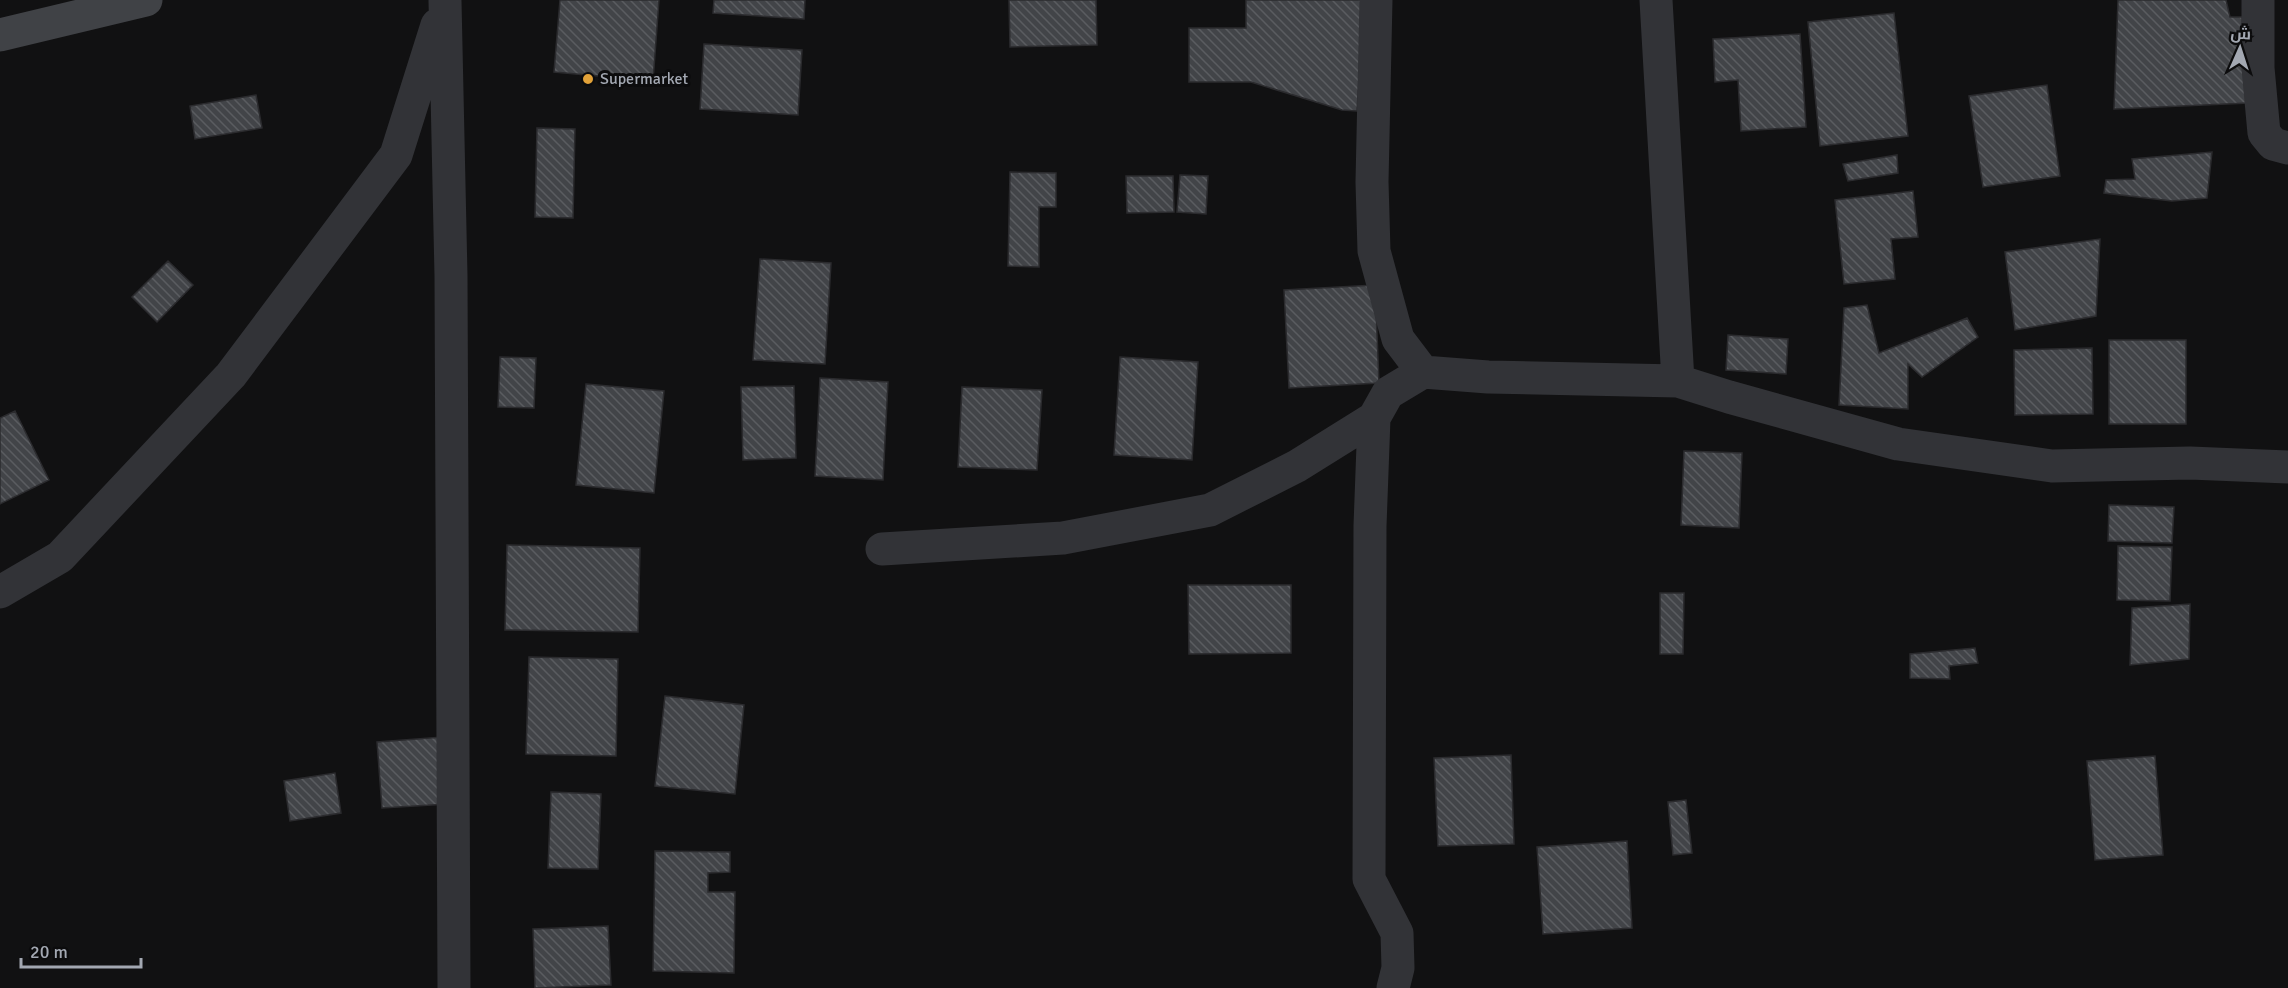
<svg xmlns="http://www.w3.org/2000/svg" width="2288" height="988" viewBox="0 0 2288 988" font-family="Signika,Cairo,sans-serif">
  <defs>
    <pattern id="building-back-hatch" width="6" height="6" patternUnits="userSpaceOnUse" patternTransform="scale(1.5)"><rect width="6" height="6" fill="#424448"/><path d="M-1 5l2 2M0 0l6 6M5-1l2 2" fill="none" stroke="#5a5c60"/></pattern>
  </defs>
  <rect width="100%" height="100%" fill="#111112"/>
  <path fill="url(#building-back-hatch)" stroke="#2b2b2e" stroke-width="1.5" d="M560,0h99l-6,81 -99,-9z
    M714,0h91l-1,19 -91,-6z
    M1009,0h87l1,45 -87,2z
    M1246,0h118l-7,111 -15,-1 -91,-28h-62v-54h57z
    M2118,0h108l4,17h12l7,86 -135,6z
    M1894,13l14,123 -88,10 -12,-124z
    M1800,34l6,93 -65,4 -3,-51 -23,2 -2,-43z
    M704,44l98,6 -4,65 -98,-6z
    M2047,85l13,91 -77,11 -14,-91z
    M256,95l6,33 -67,11 -5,-33z
    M537,128l38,1 -2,89 -38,-1z
    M2212,152l-5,46 -35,3 -68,-8 2,-13 29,-1 -3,-20z
    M1897,155l1,18 -50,8 -5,-17z
    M1010,172l46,1v34h-17v60l-31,-1z
    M1180,175l28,1 -2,38 -29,-2z
    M1126,176h47l1,36 -47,1z
    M1913,191l5,46 -27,2 4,40 -51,5 -9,-84z
    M2100,239l-4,77 -81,14 -10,-78z
    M760,259l71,4 -6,101 -72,-4z
    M168,261l25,24 -36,37 -25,-25z
    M1375,285l4,98 -90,5 -5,-98z
    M1867,305l12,48 88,-35 11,19 -56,40 -14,-13v45l-69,-4 5,-97z
    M1728,335l60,4 -2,35 -60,-4z
    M2109,340h77v84h-77z
    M2092,348l1,66 -78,1 -1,-65z
    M500,357l36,1 -2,50 -36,-1z
    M1120,357l78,5 -6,98 -78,-5z
    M820,378l68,4 -5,98 -68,-4z
    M586,384l78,7 -10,102 -78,-8z
    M794,386l2,72 -53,2 -2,-73z
    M962,387l80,3 -5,80 -79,-3z
    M15,411l34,69 -49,24v-86z
    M1684,451l58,2 -3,75 -58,-3z
    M2109,505l65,2 -2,36 -64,-2z
    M507,545l133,3 -2,84 -133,-2z
    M2118,546l54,1 -2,54 -53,-1z
    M1188,585h103v68l-102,1z
    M1660,593h24l-1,61h-23z
    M2190,604l-1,55 -59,6 2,-57z
    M1975,648l3,15 -29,3 1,13 -40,-1v-24z
    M529,657l89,2 -2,97 -90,-2z
    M665,696l79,9 -9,89 -80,-8z
    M443,737l5,67 -66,4 -5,-66z
    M1511,755l3,89 -76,2 -4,-88z
    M2155,756l8,99 -68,5 -8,-99z
    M335,773l6,40 -51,8 -6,-40z
    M551,792l50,2 -3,75 -50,-1z
    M1686,800l6,53 -19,2 -5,-53z
    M1627,841l5,87 -89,6 -6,-87z
    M655,851l75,1v20l-22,1v19h27l-1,81 -81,-2z
    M608,926l3,59 -76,3 -2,-59z"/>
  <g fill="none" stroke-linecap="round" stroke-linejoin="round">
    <path stroke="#323337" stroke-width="33" d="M1376,0l-4,182 2,69 24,88 25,33 65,5 190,4 51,16 169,47 154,22 138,-3 98,4
      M1656,0l22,381
      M2258,0v68l6,65 9,11 15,4
      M445,1l6,275 3,712
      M882,549l181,-11 147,-28 87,-44 77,-48
      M0,592l60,-35 171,-182 165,-220 41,-130
      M1393,988l5,-20 -1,-35 -28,-54 1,-353 4,-108 14,-25 35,-21"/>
    <path stroke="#404246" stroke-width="33" d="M0,35l146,-35"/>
  </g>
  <circle fill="#e2a239" stroke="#0c0c0d" stroke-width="2" cx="588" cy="79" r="6"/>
  <g text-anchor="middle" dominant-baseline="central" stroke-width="6" stroke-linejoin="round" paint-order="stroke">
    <g font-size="16" fill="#a3a8b2" stroke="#0c0c0d" text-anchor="start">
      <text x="600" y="79">Supermarket</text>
    </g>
  </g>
  <g transform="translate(2240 48) rotate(3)" stroke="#0c0c0d" stroke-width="4.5" paint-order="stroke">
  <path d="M0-4.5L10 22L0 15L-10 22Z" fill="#a3a8b2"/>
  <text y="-9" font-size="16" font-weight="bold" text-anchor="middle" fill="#a3a8b2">ش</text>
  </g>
  <path d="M21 958v9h120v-9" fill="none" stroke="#a3a8b2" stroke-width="3"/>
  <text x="30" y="958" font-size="18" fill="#a3a8b2" stroke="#0c0c0d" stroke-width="4.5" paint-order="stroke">20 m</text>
</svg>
